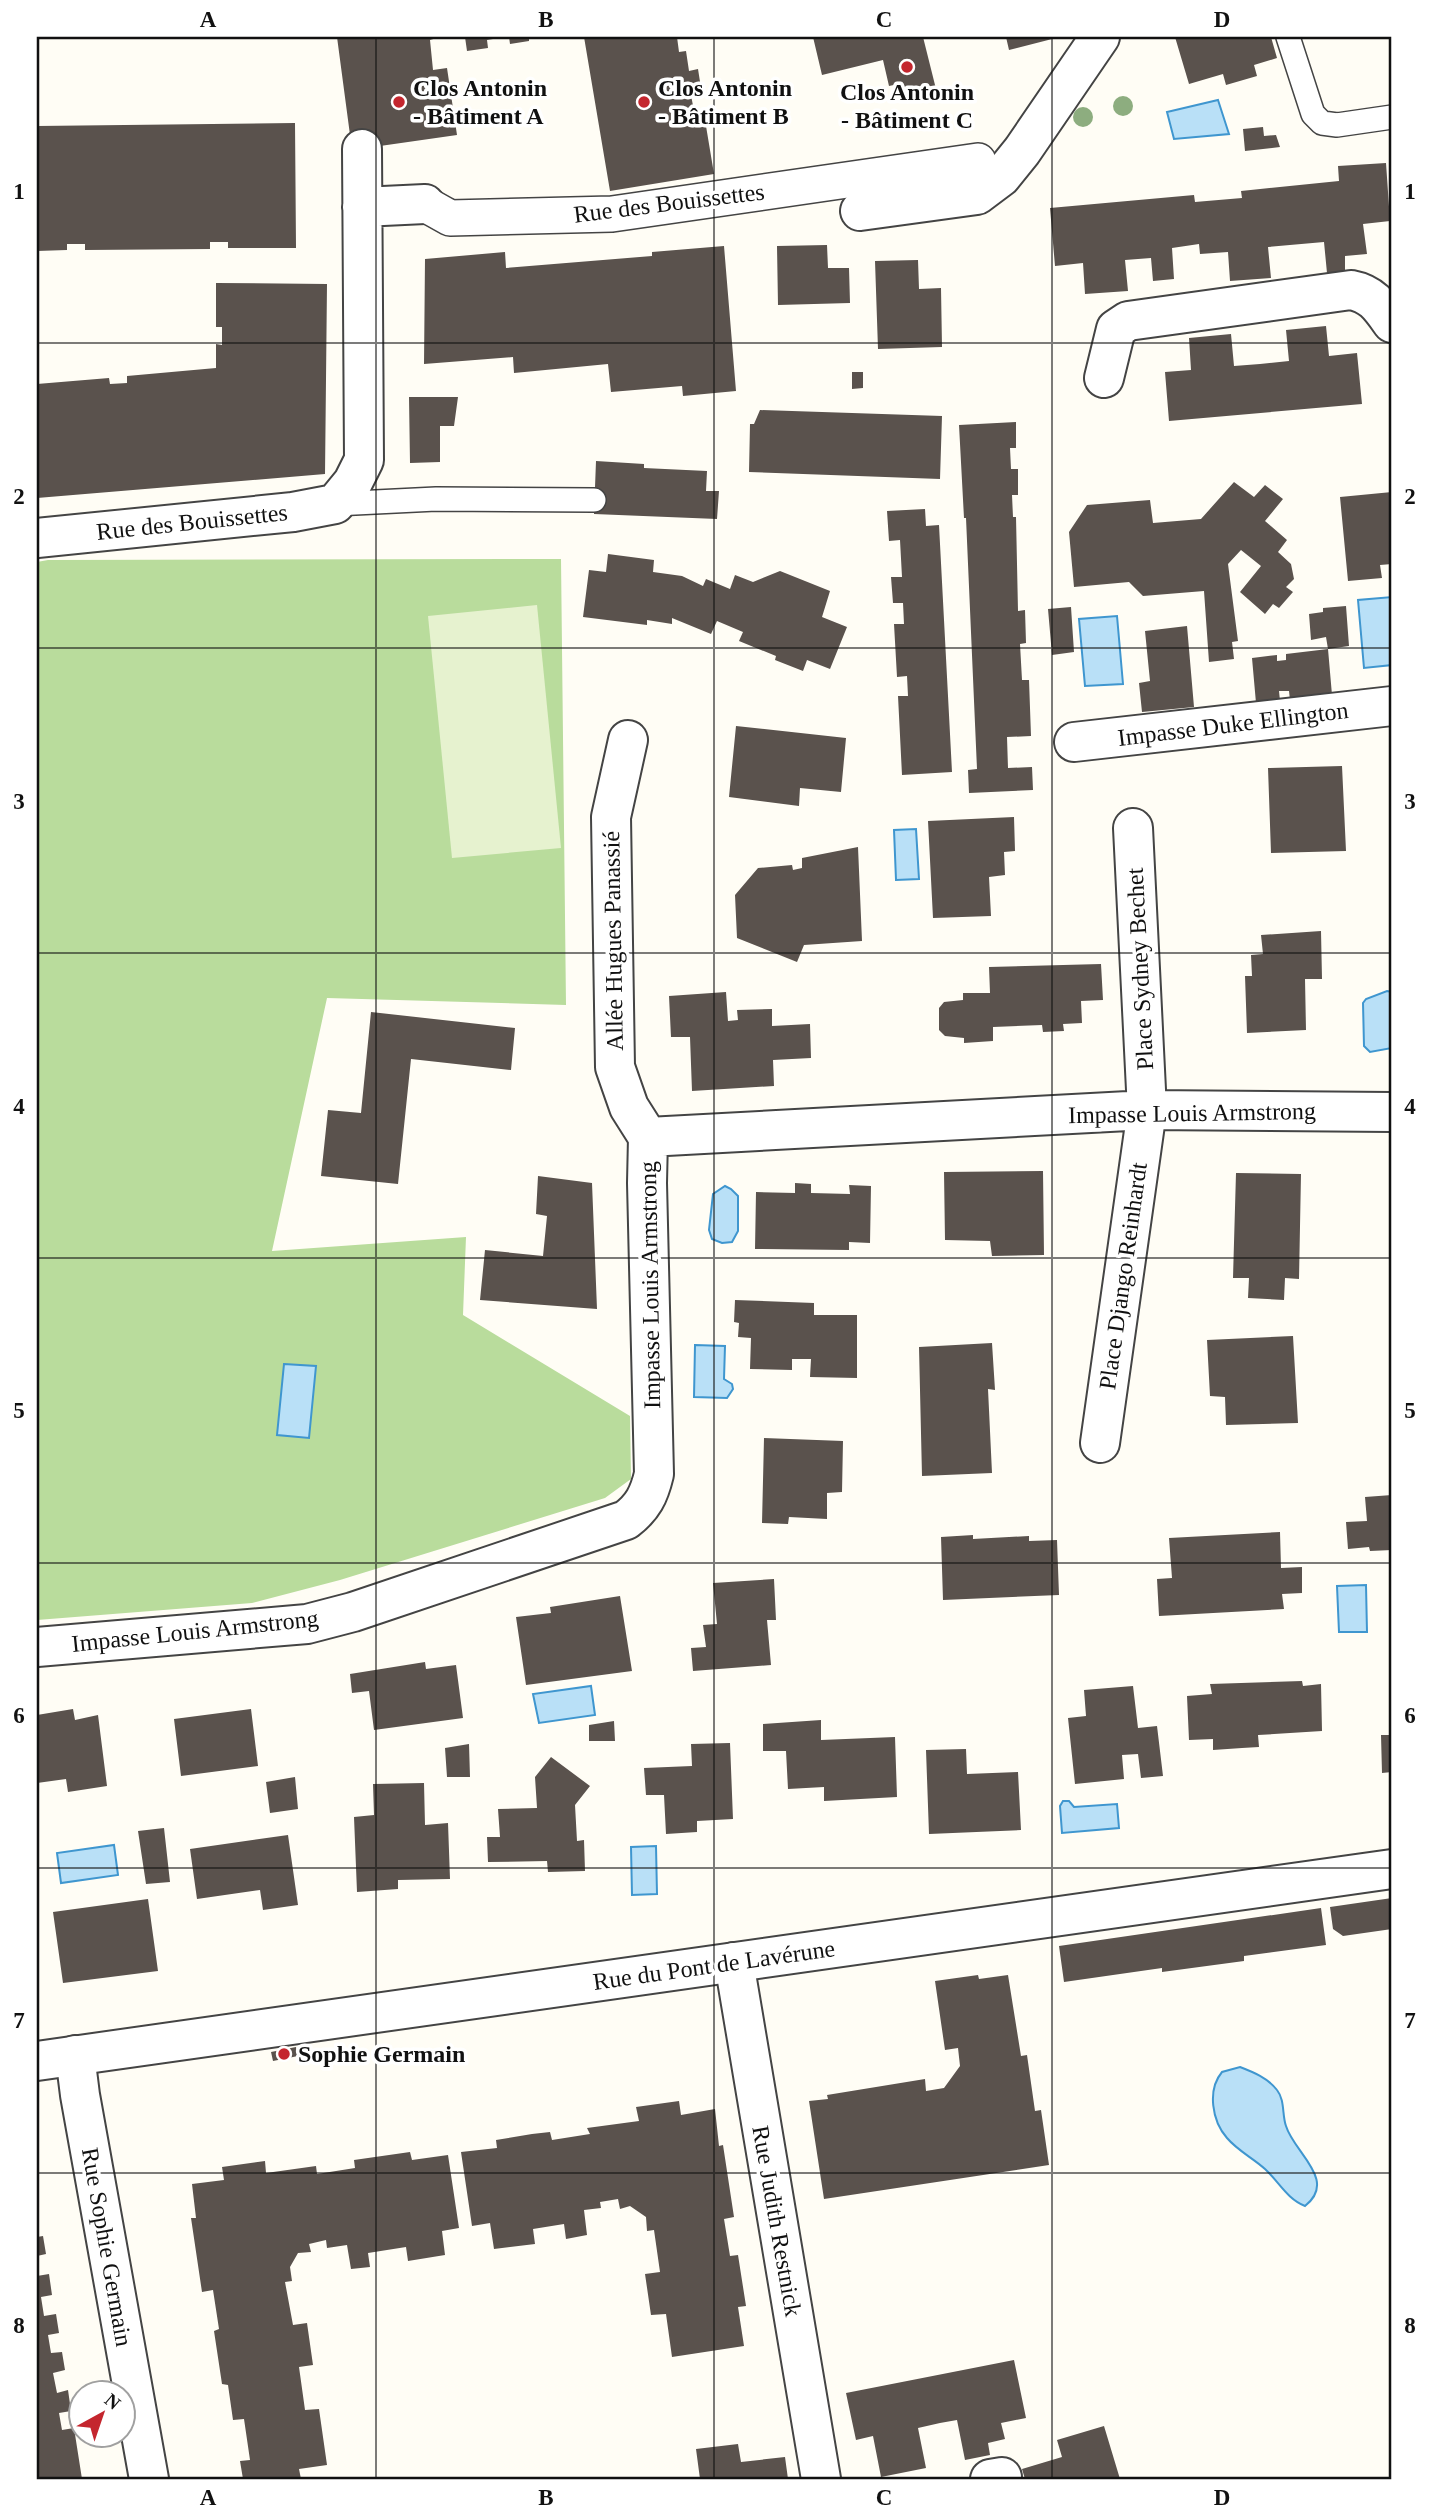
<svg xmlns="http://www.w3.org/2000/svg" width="1429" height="2516" viewBox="0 0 1429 2516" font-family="'Times New Roman',serif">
  <rect width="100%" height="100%" fill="#fffdf5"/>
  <path fill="#b9dc9c" d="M561,559l5,446 -239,-7 -55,253 194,-14 -3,78 167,101 1,63 -26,19 -265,82 -88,23 -215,17v-1058l11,-2z"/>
  <path fill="#e6f2cf" d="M537,605l24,243 -109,10 -24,-242z"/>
  <path fill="#b9e0f7" stroke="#3f96cf" stroke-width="2" d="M1218,100l11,34 -55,5 -7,-27z
    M1392,597v68l-28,3 -6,-68z
    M1117,616l6,68 -38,2 -6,-67z
    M916,829l3,50 -23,1 -2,-50z
    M1387,991l5,1v56l-22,4 -6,-6 -1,-43 3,-4z
    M725,1186l6,3 7,7v35l-6,11 -10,1 -10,-4 -3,-9 4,-36z
    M695,1345l30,1 -1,33 8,5 1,5 -6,9 -33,-1z
    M284,1364l32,2 -7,72 -32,-3z
    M1366,1585l1,47h-28l-2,-46z
    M591,1686l4,29 -56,8 -6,-29z
    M1063,1801h6l5,6 43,-3 2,24 -57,5 -2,-27z
    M114,1845l4,30 -57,8 -4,-30z
    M656,1846l1,48 -25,1 -1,-48z
    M1240,2067c13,5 28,11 37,23 8,10 5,25 9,36 8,27 52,54 19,80 -18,-7 -26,-24 -40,-37 -12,-11 -27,-18 -38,-31 -15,-17 -20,-48 -5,-66z"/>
  <path fill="#5a524d" d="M337,37h103l-10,3 3,30 14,-2 10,67 -105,15z
    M465,37h34v1l-12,2 1,8 -21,3z
    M509,37h20v4l-19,3z
    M584,37h93l2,15 7,-1 3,20 9,-2 3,19 -11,2 5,26 9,-2 10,60 -104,17z
    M813,37h110l13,52 -30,7 -3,-13 -14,3 -6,-26 -61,15z
    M1006,37h50v1l-47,12z
    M1175,37h96l6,21 -23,7 3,11 -31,9 -3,-11 -34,10z
    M295,123l1,125h-68v-6h-18v7l-125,1v-6h-18v6l-30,1v-125z
    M1263,127l1,9 12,-1 4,12 -35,4 -2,-22z
    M1386,163l4,58 -27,3 4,30 -22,2v15l-18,2 -3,-31 -56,5 3,31 -41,3 -2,-29 -28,2 -1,-10 -27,4 2,31 -21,2 -2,-23 -26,2 3,31 -43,3 -2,-31 -28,3 -5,-58 144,-13 1,7 47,-4 -1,-7 98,-10 -1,-15z
    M827,245l1,23h21l1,35 -72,2 -1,-59z
    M724,246l12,145 -53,5 -1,-10 -71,6 -3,-28 -94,9 -1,-16 -89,7 1,-105 80,-7 1,16 146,-12v-4z
    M918,260l1,29 22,-1 1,59 -64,2 -3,-88z
    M216,283l111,1 -2,190 -288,24v-114l72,-6 1,6 17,-1v-7l89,-8v-24l6,1v-18h-6z
    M1326,326l3,30 28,-3 5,51 -193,17 -4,-49 26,-2 -2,-32 42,-4 3,32 26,-2 29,-3 -3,-31z
    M852,372h11v16l-11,1z
    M409,397h49l-4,29h-14v36l-30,1z
    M760,410l182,6 -2,63 -191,-7 1,-48h4z
    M1016,422v26h-6l1,21h7v26h-6l1,22h3l2,94 7,-1 1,33 -6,1 2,36h7l2,56 -24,1 1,31 24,-1 1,23 -64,3 -1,-23 9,-1 -11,-251h-2l-5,-93z
    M596,461l48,3v4l63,3 -1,20h13l-2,28 -123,-5z
    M1234,482l20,15 11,-12 18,14 -18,22 22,19 -9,12 13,12 3,15 -8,8 7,5 -14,16 -6,-4 -8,10 -25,-22 21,-26 -20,-16 -13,14 10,77 -6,1 2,17 -25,3 -5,-71 -61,5 -14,-14 -55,5 -5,-55 18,-27 63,-5 3,23 48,-4z
    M1392,492v72l-12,1 2,13 -34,3 -8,-84z
    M925,509l1,17 13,-1 13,247 -50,3 -4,-79h10l-1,-20 -10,1 -3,-53h10l-1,-21h-10l-2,-26h11l-2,-37 -11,1 -2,-30z
    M608,554l46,6 -1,12 29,4 21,10 3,-7 24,10 5,-14 18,7 27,-11 50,20 -8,26 25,10 -17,42 -23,-9 -4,11 -28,-11 1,-4 -37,-15 4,-9 -26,-11 -6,13 -39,-16v6l-25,-4v5l-64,-8 6,-47 17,2z
    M1346,606l3,40 -21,3 -2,-12 -15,3 -2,-26 14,-2v-4z
    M1071,607l3,45 -22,3 -4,-46z
    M1187,626l7,81 -52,5 -3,-29 11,-2 -5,-50z
    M1328,649l4,46 -42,5 -1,-9h-10l1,10 -24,2 -4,-45 25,-3v6l9,-1v-6z
    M736,726l110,12 -5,54 -41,-4 -1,18 -70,-9z
    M1342,766l4,85 -75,2 -3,-85z
    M1014,817l1,34 -11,1 1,23 -16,2 2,39 -58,2 -5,-97z
    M858,847l4,94 -58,4 -7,17 -60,-24 -2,-43 23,-27 34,-3 1,5 9,-2v-10z
    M1321,931l1,48h-17l1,51 -59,3 -2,-57h7l-1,-21 12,-1 -2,-19z
    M1101,964l2,36 -22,1 1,22 -19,1 1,7 -21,1 -1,-7 -49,2v14l-29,2v-5l-19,-2 -6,-6v-22l5,-6 19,-2v-7h27l-1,-26z
    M726,992l2,29 10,-1 -1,-10 35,-1v17l38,-2 1,34 -38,2 1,26 -82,5 -2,-54h-19l-2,-41z
    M371,1012l144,16 -4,42 -100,-11 -13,125 -77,-8 7,-66 33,3z
    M1043,1171l1,84 -52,1 -2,-15 -45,-1 -1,-68z
    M1236,1173l65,1 -2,105 -14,-1 -1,22 -36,-2 1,-20h-16z
    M538,1176l54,7 5,126 -117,-9 5,-50 58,6 4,-40 -11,-2z
    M795,1183l16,1v9l39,1 -1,-9 22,1 -1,57 -21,-1v8l-94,-1 1,-57 39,1z
    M735,1300l79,3v12h43v63l-47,-1 1,-18h-19v11l-42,-1 1,-31 -13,-1 1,-14 -5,-1z
    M1293,1336l5,87 -72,2 -1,-28 -15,-1 -3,-56z
    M992,1343l3,47 -7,-1 4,84 -70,3 -3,-129z
    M764,1438l79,3 -1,51 -15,1v26l-38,-2 -1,7 -26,-1z
    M1392,1495v55l-22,1 -1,-4 -21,2 -2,-27 21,-1 -2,-24z
    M1280,1532l1,36 21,-1v26l-20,1 2,15 -125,7 -2,-37 15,-1 -3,-40z
    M973,1535v4l56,-3v5l28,-1 2,55 -116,5 -2,-63z
    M774,1579l2,41h-9l4,45 -78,6 -2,-23 15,-1 -3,-22 14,-1 -4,-41z
    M620,1596l12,75 -106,14 -10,-68 35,-4 -1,-6z
    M425,1662l1,7 30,-4 7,53 -89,12 -5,-39 -17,2 -2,-19z
    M1302,1681l1,5 18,-2 1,47 -64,4 1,12 -17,1 -29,2v-11l-24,1 -2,-44 25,-2 -2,-10z
    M1133,1686l5,42 19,-2 6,50 -22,2 -3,-24 -16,1 2,24 -49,5 -7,-66 18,-2 -2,-26z
    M73,1709l2,11 23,-5 9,71 -39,6 -2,-13 -29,4v-68z
    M251,1709l7,57 -77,10 -7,-57z
    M821,1720v20l74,-3 2,60 -73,4v-14l-36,2 -2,-38h-23v-27z
    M614,1721l1,20h-26v-16z
    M1381,1735h11v37l-10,1z
    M730,1743l3,76 -36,2v11l-31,2 -2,-39h-18l-2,-27 48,-2 -1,-22z
    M469,1744l1,33h-23l-2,-29z
    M966,1749l1,25 51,-2 3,58 -92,4 -3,-84z
    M551,1757l39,29 -15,19 2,36 7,-1 1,31 -37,1 -1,-11 -59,1 -1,-25h13l-2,-28 39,-1 -2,-31z
    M295,1777l3,32 -28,4 -4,-31z
    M424,1783l1,42 23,-2 2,56 -52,1v9l-41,3 -3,-75 20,-2 -1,-31z
    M164,1828l6,54 -24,2 -8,-53z
    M288,1835l10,70 -35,5 -3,-20 -63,9 -7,-50z
    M1392,1898v31l-49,7 -10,-7 -3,-22z
    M148,1899l10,72 -95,12 -10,-71z
    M1321,1908l5,37 -82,11v5l-82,11v-4l-98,14 -5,-36z
    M978,1975l1,4 29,-4 13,81 6,-1 8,56 6,-1 8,55 -225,34 -15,-98 19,-2 -1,-4 98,-16 1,12 18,-3 16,-22 -2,-18 -13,2 -10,-69z
    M296,2047l2,9 -25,5 -2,-9z
    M679,2101l2,14 34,-6 4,37 4,-1 11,72 -10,2 6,37 8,-1 8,51 -8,1 6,39 -72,11 -6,-43 -15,1 -6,-41 15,-2 -6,-42 -7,1 -1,-14 -16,-11 -10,3 -2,-10 -18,3 1,6 -17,2 3,25 -21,4 -2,-15 -31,5 2,15 -41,5 -4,-26 -18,3 -11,-74 36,-4 -1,-8 36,-6 18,-2 2,8 38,-6 -3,-6 52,-7 -3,-14z
    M410,2152l2,8 36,-5 11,73 -17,3 3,24 -37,6 -2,-14 -38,6 2,14 -19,2 -4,-24 -20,3 -1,-8 -17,4 2,8 -13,1 -8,14 2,14 -7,1 8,43 14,-2 6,42 -14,2 6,43 14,-1 8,56 -28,4 2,10h-58l-3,-18 10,-1 -6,-41 -11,1 -5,-35 -6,-1 -8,-53 5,-2 -6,-39 -11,2 -11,-74h5l-4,-34 32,-4 -2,-13 43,-6 1,12 50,-7 1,8 38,-6 -1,-8z
    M43,2236l3,18 -9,2v-19z
    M49,2274l3,21 -11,2 3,19 12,-2 3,19 -11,2 3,18 11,-1 3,18 -12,3 4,20 11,-3 3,21 -12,2 3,17 12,-2 8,51h-45v-203z
    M1014,2360l12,58 -25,5 4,16 -17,4 2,12 -25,5 -8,-40 -17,3 -22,5 8,40 -45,9 -8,-41 -17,4 -10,-47z
    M1104,2426l16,53h-95l-3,-10 40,-12 -5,-17z
    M738,2444l3,18 44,-5 3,22h-88l-4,-30z"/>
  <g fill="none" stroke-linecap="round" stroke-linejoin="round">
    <g stroke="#444" stroke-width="26">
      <path id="service" d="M1288,37l25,77 9,9 15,2 55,-8
        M335,504l101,-5 158,1"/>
    </g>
    <g stroke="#444" stroke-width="38">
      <path id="pedestrian" d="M425,204l25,14 162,-4 366,-53"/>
    </g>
    <g stroke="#444" stroke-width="42">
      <path id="minor" d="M362,207l63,-3
        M860,211l117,-16 24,-18 21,-26 78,-114
        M1104,378l12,-49 12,-8 223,-31c21,4 29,16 41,33
        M37,538l256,-26 42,-8 18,-22 11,-22 -2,-311
        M628,740l-17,77 4,250 14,40 19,30
        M1074,742l318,-36
        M648,1137l499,-27 245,2
        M1100,1443l47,-333 -14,-282
        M37,1647l270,-23 46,-12 273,-92c17,-13 23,-25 28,-46l-7,-291 1,-46
        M734,1962l87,517
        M75,2055l5,40 69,384
        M990,2479l12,-2v2"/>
    </g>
    <g stroke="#444" stroke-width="42">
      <path id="tertiary" d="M37,2061l1355,-192"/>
    </g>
    <use href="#service" stroke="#fff" stroke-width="23"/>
    <use href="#pedestrian" stroke="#fff" stroke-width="35"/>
    <use href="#minor" stroke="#fff" stroke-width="38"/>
    <use href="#tertiary" stroke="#fff" stroke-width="38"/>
  </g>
  <g fill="#8dad7f">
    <circle cx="1123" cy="106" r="10"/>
    <circle cx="1083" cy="117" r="10"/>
  </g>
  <path fill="none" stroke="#111" stroke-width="2" stroke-opacity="0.55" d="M376,37v2442M714,37v2442M1052,37v2442M37,343h1355M37,648h1355M37,953h1355M37,1258h1355M37,1563h1355M37,1868h1355M37,2173h1355"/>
  <g fill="#c4262e" stroke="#fff" stroke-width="2.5">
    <circle cx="907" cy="67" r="7"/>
    <circle cx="399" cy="102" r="7"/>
    <circle cx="644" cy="102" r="7"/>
    <circle cx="284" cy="2054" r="7"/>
  </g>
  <g text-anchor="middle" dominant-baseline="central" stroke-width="7" stroke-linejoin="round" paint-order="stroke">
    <g font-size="24" font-weight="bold" fill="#111" stroke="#fff" text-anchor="start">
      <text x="413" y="88">Clos Antonin<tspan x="413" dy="28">- Bâtiment A</tspan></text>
      <text x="658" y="88">Clos Antonin<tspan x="658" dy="28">- Bâtiment B</tspan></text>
      <text x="907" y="92" text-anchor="middle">Clos Antonin<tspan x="907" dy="28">- Bâtiment C</tspan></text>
      <text x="298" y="2054">Sophie Germain</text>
    </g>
    <g font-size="24" fill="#111" stroke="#fff">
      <text transform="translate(669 203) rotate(-7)">Rue des Bouissettes</text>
      <text transform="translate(192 522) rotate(-6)">Rue des Bouissettes</text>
      <text transform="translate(1233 724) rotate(-7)">Impasse Duke Ellington</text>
      <text transform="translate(613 941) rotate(-91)">Allée Hugues Panassié</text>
      <text transform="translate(1140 969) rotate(-93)">Place Sydney Bechet</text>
      <text transform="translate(1192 1113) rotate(-1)">Impasse Louis Armstrong</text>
      <text transform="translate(1123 1276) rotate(-82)">Place Django Reinhardt</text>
      <text transform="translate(650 1285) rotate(-91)">Impasse Louis Armstrong</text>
      <text transform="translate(195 1631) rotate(-6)">Impasse Louis Armstrong</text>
      <text transform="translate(714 1965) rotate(-8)">Rue du Pont de Lavérune</text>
      <text transform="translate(777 2221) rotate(80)">Rue Judith Restnick</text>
      <text transform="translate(107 2247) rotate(80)">Rue Sophie Germain</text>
    </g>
  </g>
  <rect width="1429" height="2516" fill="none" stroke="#ffffff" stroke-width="77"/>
  <g transform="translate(102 2414) rotate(40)"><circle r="33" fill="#ffffff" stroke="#a0a0a0" stroke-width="2"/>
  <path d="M0-5L12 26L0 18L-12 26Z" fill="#c4262e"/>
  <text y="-10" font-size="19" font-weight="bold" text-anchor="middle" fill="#111111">N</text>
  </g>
  <rect x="38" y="38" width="1352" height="2440" fill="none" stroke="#111" stroke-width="2.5"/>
  <g font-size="23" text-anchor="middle" font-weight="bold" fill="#111">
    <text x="208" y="27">A</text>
    <text x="546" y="27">B</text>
    <text x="884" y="27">C</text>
    <text x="1222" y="27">D</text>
    <text x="19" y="199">1</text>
    <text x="1410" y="199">1</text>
    <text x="19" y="504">2</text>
    <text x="1410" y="504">2</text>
    <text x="19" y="809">3</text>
    <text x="1410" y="809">3</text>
    <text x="19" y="1114">4</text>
    <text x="1410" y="1114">4</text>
    <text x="19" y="1418">5</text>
    <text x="1410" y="1418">5</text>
    <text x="19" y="1723">6</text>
    <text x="1410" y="1723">6</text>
    <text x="19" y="2028">7</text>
    <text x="1410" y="2028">7</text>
    <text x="19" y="2333">8</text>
    <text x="1410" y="2333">8</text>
    <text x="208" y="2505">A</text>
    <text x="546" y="2505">B</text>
    <text x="884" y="2505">C</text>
    <text x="1222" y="2505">D</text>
  </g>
</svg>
